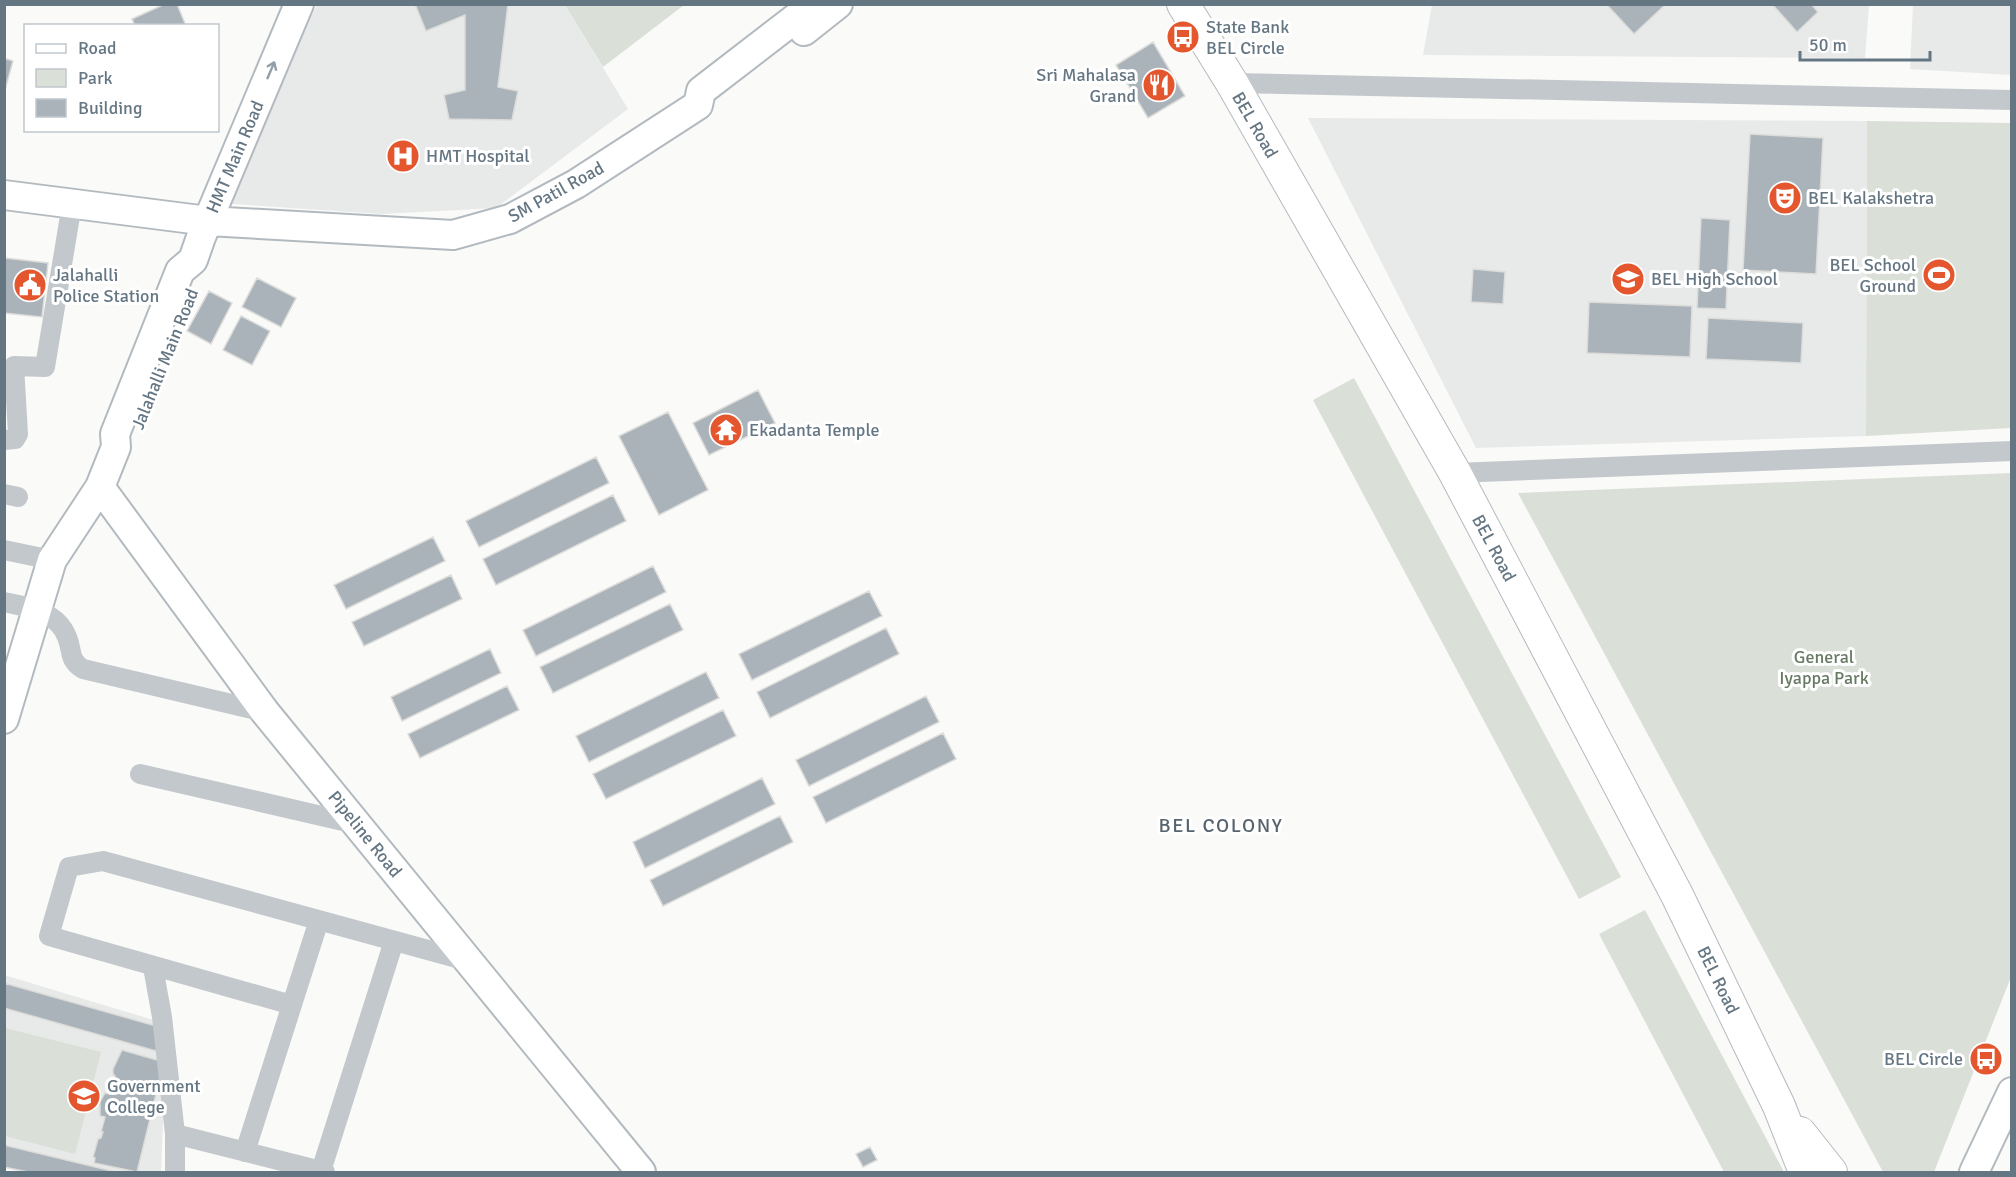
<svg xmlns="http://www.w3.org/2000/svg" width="2016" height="1177" viewBox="0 0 2016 1177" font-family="Signika,sans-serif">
  <rect width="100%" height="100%" fill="#fafaf8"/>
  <path fill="#e8e9e9" d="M317,5h248l63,104 -132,99 -114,6 -165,-11z
    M1432,5h437l-4,53 -442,-3z
    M1913,5h98v70l-101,-6z
    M1308,118l559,3 -1,315 -390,12z
    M4,975l163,49 -6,148h-139l-17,-4z"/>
  <path fill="#dadfd7" d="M565,5h119l-81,62z
    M1867,121l144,2v305l-145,8z
    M1354,378l267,499 -42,22 -266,-499z
    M2011,473v504l-77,195h-51l-365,-679z
    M1645,910l139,262h-60l-125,-238z
    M5,1028l96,24 -26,102 -70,-18z"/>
  <path fill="#aab3b9" stroke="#dcdcda" stroke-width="1.5" d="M165,4h12l9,22h-51l-3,-7z
    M415,4h93l-10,83 20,4 -6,29 -63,-1 -5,-24 21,-5v-75l-39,16z
    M1609,4h57l-32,30 -26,-28z
    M1772,4h39l7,8 -21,20z
    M1153,42l32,54 -37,22 -32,-53z
    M4,58l9,3 -8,29h-1z
    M1750,134l73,4 -7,136 -73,-4z
    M1701,218l29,2 -4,89 -29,-1z
    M5,258l43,5 -6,54 -38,-4z
    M1473,269l32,3 -2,32 -32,-2z
    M257,278l39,20 -15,29 -39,-20z
    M209,291l23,12 -21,41 -24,-13z
    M1589,302l103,4 -2,51 -103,-4z
    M241,316l29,15 -18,34 -29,-15z
    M1708,318l95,5 -2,40 -95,-4z
    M758,390l17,33 -66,32 -16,-32z
    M668,412l40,78 -49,25 -40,-79z
    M596,457l13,26 -130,64 -13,-26z
    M613,495l13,26 -130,64 -13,-26z
    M433,537l12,24 -99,48 -12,-24z
    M653,566l13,26 -130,64 -13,-26z
    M451,575l11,24 -98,47 -12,-24z
    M869,591l13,25 -130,64 -13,-26z
    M670,604l13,26 -130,63 -13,-26z
    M886,628l13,26 -129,64 -13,-26z
    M490,649l11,24 -99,48 -11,-24z
    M706,672l13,26 -130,64 -13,-26z
    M507,686l12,24 -99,48 -12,-24z
    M926,696l13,26 -130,64 -13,-26z
    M723,710l13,26 -130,63 -13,-25z
    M943,733l13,26 -130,64 -13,-26z
    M762,778l13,26 -130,64 -12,-26z
    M780,816l13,26 -130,64 -13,-26z
    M4,983l159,45 -7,23 -152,-43z
    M122,1050l42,12 -27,110 -43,-9 1,-5 -2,-1 5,-18 3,-1 2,-6h-2l4,-15 -5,-1v-14l5,-9 5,1 2,-15 3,1v-4l-2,-2v-5z
    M4,1145l112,27h-88l-24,-5z
    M870,1147l7,13 -14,7 -7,-13z"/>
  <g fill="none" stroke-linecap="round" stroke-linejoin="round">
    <g stroke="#b3babf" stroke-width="32">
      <path id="secondary" d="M804,31l34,-27
        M4,195l204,26 245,14 57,-16 66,-35 122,-79 3,-14 113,-87
        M100,487l165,225 376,460
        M4,719l48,-159 48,-73 16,-40 -1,-13 65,-163 13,-11 8,-23 98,-233
        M1974,1172l38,-80"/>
    </g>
    <g stroke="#b5babe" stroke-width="34">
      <path id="primary" d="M1183,4l49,79 223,390 222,422 102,211 26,66
        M1800,1133l31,39"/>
    </g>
    <path stroke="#c3c8cc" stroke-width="20" d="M1232,83l780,17
      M4,440l11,-1 3,-5 -4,-68 31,1 27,-163
      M1455,473l557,-22
      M4,494l14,3
      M4,550l48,10
      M4,602c24,5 53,9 63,35 6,14 1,23 16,32l182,43
      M140,774l216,50
      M153,967l9,50 13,117
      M292,1005l-243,-69 20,-69 34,-6 365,100
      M245,1152l74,-232
      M321,1171l73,-230
      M175,1172v-38l150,38"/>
    <use href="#secondary" stroke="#fff" stroke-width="28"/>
    <use href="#primary" stroke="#fff" stroke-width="32"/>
  </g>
  <defs><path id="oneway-shaft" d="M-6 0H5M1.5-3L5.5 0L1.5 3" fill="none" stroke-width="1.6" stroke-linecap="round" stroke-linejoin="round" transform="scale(1.5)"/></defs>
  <use stroke="#939fa8" href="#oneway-shaft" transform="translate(271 70) rotate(-67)"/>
  <defs>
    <g id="bus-disc" transform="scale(1.725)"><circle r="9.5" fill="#e4572e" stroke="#fff"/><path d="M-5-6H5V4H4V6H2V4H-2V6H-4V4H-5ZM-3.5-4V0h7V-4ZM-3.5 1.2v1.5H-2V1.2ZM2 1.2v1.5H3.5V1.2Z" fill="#fff"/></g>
    <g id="restaurant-disc" transform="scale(1.725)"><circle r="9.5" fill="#e4572e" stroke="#fff"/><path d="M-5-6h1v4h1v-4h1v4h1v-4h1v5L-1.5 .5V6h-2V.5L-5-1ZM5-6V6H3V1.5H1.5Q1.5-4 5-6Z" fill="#fff"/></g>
    <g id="hospital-disc" transform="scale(1.725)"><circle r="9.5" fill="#e4572e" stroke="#fff"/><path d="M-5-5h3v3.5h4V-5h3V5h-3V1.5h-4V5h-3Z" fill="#fff"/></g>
    <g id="theatre-disc" transform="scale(1.725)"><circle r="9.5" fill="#e4572e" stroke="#fff"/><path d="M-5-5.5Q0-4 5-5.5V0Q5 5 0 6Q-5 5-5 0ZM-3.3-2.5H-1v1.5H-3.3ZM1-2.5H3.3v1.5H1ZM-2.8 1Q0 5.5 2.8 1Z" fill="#fff"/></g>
    <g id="stadium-disc" transform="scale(1.725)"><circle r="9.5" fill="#e4572e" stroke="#fff"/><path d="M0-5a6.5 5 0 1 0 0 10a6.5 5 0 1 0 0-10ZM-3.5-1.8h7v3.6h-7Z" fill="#fff"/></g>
    <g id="school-disc" transform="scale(1.725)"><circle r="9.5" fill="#e4572e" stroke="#fff"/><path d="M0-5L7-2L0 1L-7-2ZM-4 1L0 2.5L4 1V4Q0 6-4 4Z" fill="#fff"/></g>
    <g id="civic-disc" transform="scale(1.725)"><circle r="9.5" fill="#e4572e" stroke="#fff"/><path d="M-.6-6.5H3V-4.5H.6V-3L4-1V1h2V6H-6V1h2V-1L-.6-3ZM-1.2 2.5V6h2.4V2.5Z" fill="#fff"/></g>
    <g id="temple-disc" transform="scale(1.725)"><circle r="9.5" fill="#e4572e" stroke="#fff"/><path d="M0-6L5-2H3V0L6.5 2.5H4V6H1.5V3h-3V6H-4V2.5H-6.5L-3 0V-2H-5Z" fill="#fff"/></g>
    <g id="university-disc" transform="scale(1.725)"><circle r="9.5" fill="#e4572e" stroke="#fff"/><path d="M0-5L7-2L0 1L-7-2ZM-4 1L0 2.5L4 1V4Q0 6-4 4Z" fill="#fff"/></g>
  </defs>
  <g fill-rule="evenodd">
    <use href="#bus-disc" x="1183" y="37"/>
    <use href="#restaurant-disc" x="1159" y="85"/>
    <use href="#hospital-disc" x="403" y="156"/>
    <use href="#theatre-disc" x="1785" y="198"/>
    <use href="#stadium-disc" x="1939" y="275"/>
    <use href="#school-disc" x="1628" y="279"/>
    <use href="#civic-disc" x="30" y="285"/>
    <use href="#temple-disc" x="726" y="430"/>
    <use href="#bus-disc" x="1986" y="1059"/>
    <use href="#university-disc" x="84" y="1096"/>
  </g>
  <g text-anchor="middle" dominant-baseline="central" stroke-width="6" stroke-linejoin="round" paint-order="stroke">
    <g font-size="18" fill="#657683" stroke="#fff" text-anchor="start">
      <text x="1206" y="27">State Bank<tspan x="1206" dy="21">BEL Circle</tspan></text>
      <text x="1136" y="75" text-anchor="end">Sri Mahalasa<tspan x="1136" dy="21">Grand</tspan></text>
      <text x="426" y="156">HMT Hospital</text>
      <text x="1808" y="198">BEL Kalakshetra</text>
      <text x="1916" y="265" text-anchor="end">BEL School<tspan x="1916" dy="21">Ground</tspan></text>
      <text x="53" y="275">Jalahalli<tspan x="53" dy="21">Police Station</tspan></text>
      <text x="1651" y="279">BEL High School</text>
      <text x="749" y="430">Ekadanta Temple</text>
      <text x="1963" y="1059" text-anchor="end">BEL Circle</text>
      <text x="107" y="1086">Government<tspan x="107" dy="21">College</tspan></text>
    </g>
    <g font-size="18" fill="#657683" stroke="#fff">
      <text transform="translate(1255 125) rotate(60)">BEL Road</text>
      <text transform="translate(235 157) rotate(-67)">HMT Main Road</text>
      <text transform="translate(556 192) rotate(-29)">SM Patil Road</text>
      <text transform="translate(165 359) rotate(-68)">Jalahalli Main Road</text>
      <text transform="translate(1494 548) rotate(62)">BEL Road</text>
      <text transform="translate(365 834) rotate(51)">Pipeline Road</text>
      <text transform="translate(1718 980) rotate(64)">BEL Road</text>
    </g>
    <g font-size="18" fill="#687a64" stroke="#fff">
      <text x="1824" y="657">General<tspan x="1824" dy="21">Iyappa Park</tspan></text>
    </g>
    <g font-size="20" letter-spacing="1.5" fill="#57646e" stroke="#fff">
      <text x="1221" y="825">BEL COLONY</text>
    </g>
  </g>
  <rect width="2016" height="1177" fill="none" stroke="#657683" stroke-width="12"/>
  <rect x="24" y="24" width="195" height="108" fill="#ffffff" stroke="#c1c8cd" stroke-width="1.5"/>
  <rect x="36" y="44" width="30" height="9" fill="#ffffff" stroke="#c1c8cd" stroke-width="1.5"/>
  <text x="78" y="54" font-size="18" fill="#657683">Road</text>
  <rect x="36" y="69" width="30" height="18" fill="#dadfd7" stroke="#c1c8cd" stroke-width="1.5"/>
  <text x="78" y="84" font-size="18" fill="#657683">Park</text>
  <rect x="36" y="99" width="30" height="18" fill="#aab3b9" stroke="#c1c8cd" stroke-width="1.5"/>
  <text x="78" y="114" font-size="18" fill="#657683">Building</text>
  <path d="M1800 51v9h130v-9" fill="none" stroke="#657683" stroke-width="3"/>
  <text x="1809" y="51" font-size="18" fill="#657683" stroke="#ffffff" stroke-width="4.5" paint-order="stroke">50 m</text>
</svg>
